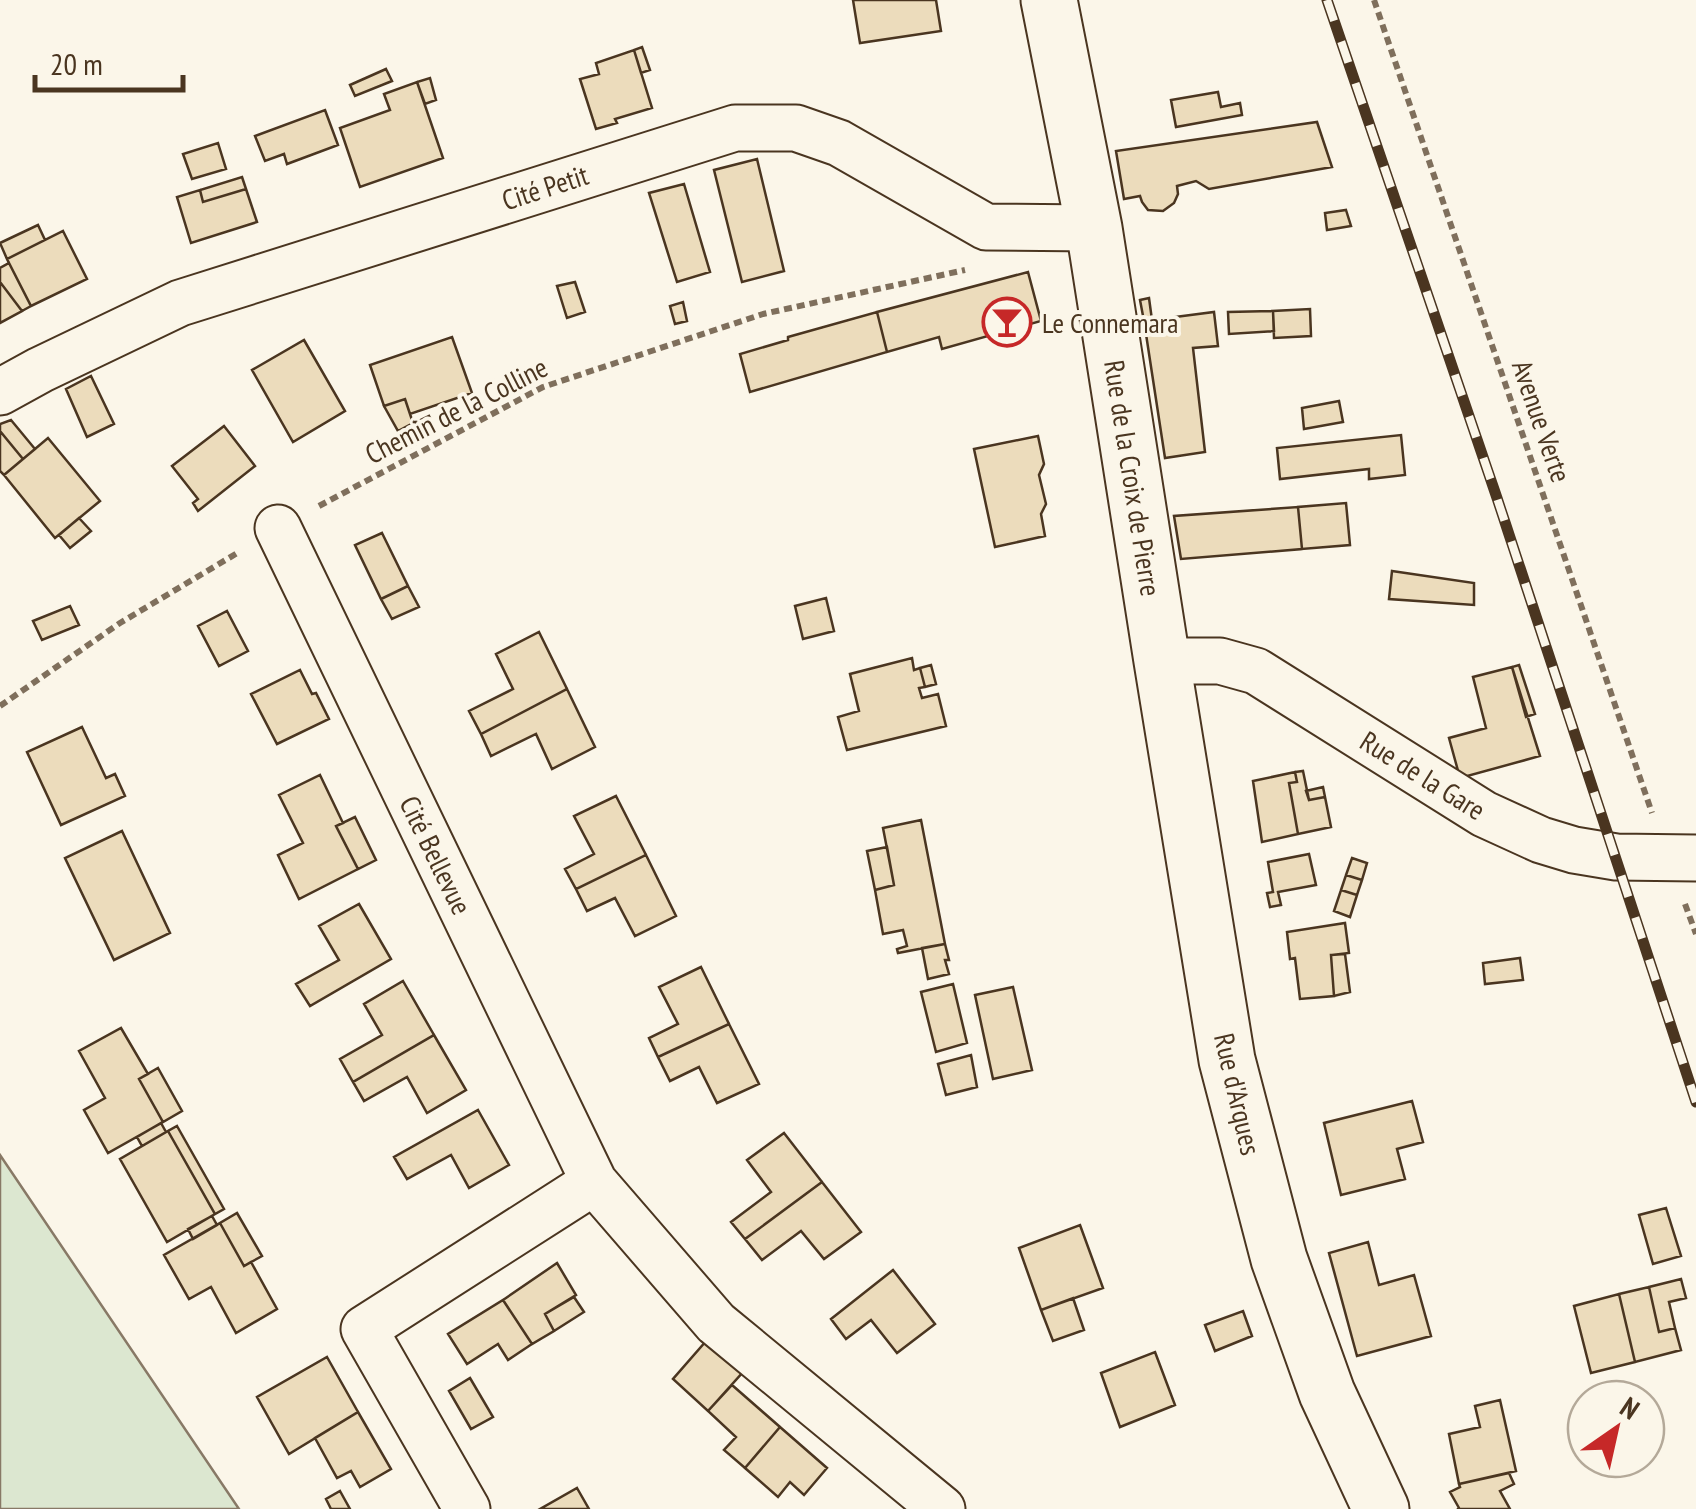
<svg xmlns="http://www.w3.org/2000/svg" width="1696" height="1509" viewBox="0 0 1696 1509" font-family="'PT Sans Narrow',sans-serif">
  <rect width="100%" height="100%" fill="#fbf6e9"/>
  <path fill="#dce7d0" stroke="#887966" stroke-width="2.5" d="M0,1155l239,354h-239z"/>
  <path fill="#ecdcbc" stroke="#4a3520" stroke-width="2.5" d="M853,0h83l5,31 -81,12z
    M642,47l8,23 -9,3 -7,-23z
    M634,50l18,58 -37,11 2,4 -21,6 -16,-50 19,-5 -3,-11z
    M386,69l6,12 -37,15 -5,-11z
    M430,78l6,22 -11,4 -8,-22z
    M417,82l26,76 -83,29 -20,-59 50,-18 -6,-16z
    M1218,92l3,15 19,-4 2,12 -66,12 -5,-27z
    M325,110l13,35 -51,19 -3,-10 -19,7 -10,-25z
    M1317,122l15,45 -123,22 -13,-8 -19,5 1,8 -4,9 -11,8 -15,-1 -6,-8 -2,-6 -16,3 -8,-48z
    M218,143l8,26 -34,10 -9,-25z
    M757,159l27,112 -42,11 -28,-112z
    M242,177l4,12 -43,13 -3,-12z
    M684,184l26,88 -33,10 -28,-89z
    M246,189l11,33 -66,21 -14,-46 23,-7 3,12z
    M1346,210l5,16 -24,4 -2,-17z
    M38,225l7,15 -38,19 -7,-16z
    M63,231l24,48 -56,27 -24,-47z
    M9,263l22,43 -9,5 -22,-29v-14z
    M1028,272l13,49 -99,28 -3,-12 -52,15 -10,-40z
    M0,282l22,29 -22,12z
    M575,282l10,30 -18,6 -10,-32z
    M1149,298l3,22 -8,1 -4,-21z
    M683,302l4,19 -12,3 -5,-18z
    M1310,309l1,27 -37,2 -1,-27z
    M1273,311l1,20 -45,3 -1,-22z
    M877,312l10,40 -137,40 -10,-38 48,-14v-3z
    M1214,312l4,34 -25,2 12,104 -40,6 -21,-137z
    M452,337l20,56 -62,21 -5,-15 -21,7 -14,-41z
    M304,340l41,71 -52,31 -41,-72z
    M91,376l23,48 -27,13 -21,-48z
    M405,399l8,24 -15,8 -14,-25z
    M1339,401l4,21 -39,7 -2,-21z
    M429,416l8,17 -30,16 -9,-18z
    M11,420l24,29 -12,10 -23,-28v-7z
    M224,426l31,40 -57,45 -5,-8 5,-4 -26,-33z
    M0,431l23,28 -19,16 -4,-4z
    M1401,435l4,40 -36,4v-10l-89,10 -3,-31z
    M1038,436l6,28 -5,11 7,29 -5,10 4,22 -50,11 -21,-98z
    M48,438l52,63 -45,37 -51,-63z
    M1346,503l4,42 -48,4 -4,-42z
    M1298,507l4,42 -121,10 -7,-43z
    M79,518l12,13 -21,17 -11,-13z
    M382,533l26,53 -27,13 -26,-54z
    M1392,571l82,12v22l-85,-6z
    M408,586l11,21 -27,12 -11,-20z
    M826,598l8,33 -31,8 -8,-33z
    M70,606l9,19 -37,15 -9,-19z
    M227,611l21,40 -29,15 -21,-40z
    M539,632l28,57 -86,45 -12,-23 44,-22 -17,-35z
    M912,658l2,12 6,-2 5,19 -6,1 3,10 16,-4 8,32 -99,24 -9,-33 21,-6 -9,-37z
    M931,665l5,19 -11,3 -5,-19z
    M1519,665l16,49 -9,3 -14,-50z
    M1512,667l28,89 -80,22 -11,-40 37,-10 -13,-51z
    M300,670l12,24 4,-1 13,26 -52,25 -26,-50z
    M567,689l28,58 -43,22 -16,-35 -45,22 -10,-22z
    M82,727l24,51 9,-4 10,22 -64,29 -34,-73z
    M1303,771l6,29 16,-3 6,30 -33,7 -9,-51 8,-1 -2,-10z
    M1295,772l2,10 -8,1 9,51 -36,8 -9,-61z
    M320,775l23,48 -7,3 22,43 -59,30 -21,-44 25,-12 -24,-48z
    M1323,787l2,10 -16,3 -3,-9z
    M616,796l30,59 -70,34 -11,-20 29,-15 -20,-38z
    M355,817l21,43 -18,9 -22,-43z
    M921,820l24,124 -47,9 -1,-4 10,-3 -4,-16 -20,4 -8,-44 19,-5 -11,-57z
    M122,831l48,102 -56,27 -49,-102z
    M887,847l7,38 -19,5 -8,-39z
    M1309,854l7,31 -38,7 3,13 -11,2 -3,-14 6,-1 -5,-30z
    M646,855l30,61 -41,20 -20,-38 -28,13 -11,-22z
    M1352,858l15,5 -5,17 -16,-5z
    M1346,875l16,5 -5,15 -16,-5z
    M1341,890l16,5 -7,22 -16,-6z
    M359,904l32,55 -81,47 -14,-22 43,-24 -20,-34z
    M1345,923l4,30 -18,2 3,41 -34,3 -5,-41 -5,1 -3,-27z
    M945,944l4,16h-4l4,14 -21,5 -6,-31z
    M1345,954l5,38 -16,4 -3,-41z
    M1520,958l3,22 -38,4 -2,-21z
    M701,967l28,57 -71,33 -9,-19 29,-14 -19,-37z
    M403,981l31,54 -81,47 -13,-23 42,-24 -18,-31z
    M953,984l14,59 -31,9 -15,-60z
    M1013,987l19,83 -39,9 -18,-84z
    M729,1024l30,60 -42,19 -18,-36 -29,14 -12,-24z
    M121,1028l27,46 -9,5 24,43 -55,31 -24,-43 21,-12 -26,-47z
    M434,1035l32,55 -39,23 -20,-36 -43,24 -11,-19z
    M971,1055l6,32 -31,8 -8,-31z
    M158,1068l24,43 -19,11 -24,-43z
    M1412,1101l11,41 -26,7 8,30 -64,16 -17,-72z
    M478,1110l31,55 -40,23 -18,-33 -44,24 -13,-22z
    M161,1123l5,9 -24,14 -5,-9z
    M177,1126l47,83 -9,5 -47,-83z
    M168,1131l47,83 -48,28 -47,-83z
    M784,1133l38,49 -77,57 -14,-17 40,-30 -24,-32z
    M822,1182l39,50 -37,27 -23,-28 -39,29 -17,-21z
    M1666,1208l15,48 -28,8 -14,-49z
    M237,1213l25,43 -18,10 -24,-43z
    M212,1216l5,9 -24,14 -5,-10z
    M220,1223l24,43 7,-4 26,47 -41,24 -25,-46 -22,12 -25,-44z
    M1080,1225l23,63 -62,22 -22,-62z
    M1368,1242l11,43 35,-10 17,61 -74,20 -28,-103z
    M557,1263l19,32 -31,19 9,17 -22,13 -29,-44z
    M893,1270l42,54 -38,29 -26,-33 -25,19 -15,-20z
    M1681,1279l5,19 -17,4 6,26 -16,4 -10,-45z
    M1649,1287l10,45 16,-4 6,22 -46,12 -16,-68z
    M1619,1294l16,68 -44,11 -17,-67z
    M574,1297l10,15 -30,19 -9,-17z
    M1073,1298l11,32 -31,11 -12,-31z
    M503,1300l29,44 -24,16 -10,-16 -31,20 -19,-30z
    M1243,1311l9,25 -37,15 -10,-26z
    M707,1340l36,32 -35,39 -35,-32z
    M1155,1352l20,53 -55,22 -19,-54z
    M327,1357l31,55 -69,42 -32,-57z
    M470,1378l23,39 -22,12 -22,-38z
    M732,1385l48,42 -35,41 -21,-18 12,-13 -28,-26z
    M1500,1400l16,71 -57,13 -10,-50 31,-7 -5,-21z
    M358,1412l33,57 -31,18 -9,-16 -14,7 -22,-40z
    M780,1427l47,41 -23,27 -14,-13 -12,15 -33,-29z
    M1509,1473l5,11 -14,7 10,18h-52l1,-1 -9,-16 10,-5 -1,-3z
    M577,1488l12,21h-49z
    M340,1491l10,18h-19l-5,-10z"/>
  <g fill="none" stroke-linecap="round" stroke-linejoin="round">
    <g stroke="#4a3520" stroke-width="49">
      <path id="street" d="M0,392l40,-22 140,-67 555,-175h61l43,15 147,84 108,1
        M278,528l316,654 122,141 226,186
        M1162,661h58l36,10 228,143 57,26 33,10 42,7 80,1
        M467,1509l-103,-180 230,-147"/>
    </g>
    <g stroke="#4a3520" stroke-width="59">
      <path id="secondary" d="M1049,0l45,228 68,433 65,399 52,199 48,134 54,116"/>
    </g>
    <path stroke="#7f6f5c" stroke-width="6" stroke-dasharray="8 5" stroke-linecap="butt" d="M1374,0l278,813
      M319,506l224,-119 220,-73 202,-44
      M0,706l120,-83 119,-71
      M1685,904l11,30"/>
    <use href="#street" stroke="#fbf6e9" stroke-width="45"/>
    <use href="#secondary" stroke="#fbf6e9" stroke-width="55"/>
    <g stroke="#4a3520" stroke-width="11">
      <path id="rail" d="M1327,0l170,498 199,604"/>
    </g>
    <use href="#rail" stroke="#fbf6e9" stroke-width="8" stroke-dasharray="22" stroke-linecap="butt"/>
  </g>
  <defs>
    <g id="bar-ring" transform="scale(2.5)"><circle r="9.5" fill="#fbf6e9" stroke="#c62828" stroke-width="1.5"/><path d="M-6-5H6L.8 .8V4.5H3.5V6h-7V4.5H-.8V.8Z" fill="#c62828"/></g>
  </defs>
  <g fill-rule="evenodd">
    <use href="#bar-ring" x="1007" y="322"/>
  </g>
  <g text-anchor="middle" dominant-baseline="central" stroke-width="8" stroke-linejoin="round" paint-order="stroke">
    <g font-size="28" fill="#4a3520" stroke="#fbf6e9">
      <text transform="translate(545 187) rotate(-18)">Cité Petit</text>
      <text transform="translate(456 410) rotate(-27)">Chemin de la Colline</text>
      <text transform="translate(1542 421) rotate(71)">Avenue Verte</text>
      <text transform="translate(1133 478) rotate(81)">Rue de la Croix de Pierre</text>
      <text transform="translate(1423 775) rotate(32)">Rue de la Gare</text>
      <text transform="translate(436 855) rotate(64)">Cité Bellevue</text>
      <text transform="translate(1238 1094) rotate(77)">Rue d'Arques</text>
    </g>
    <g font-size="28" fill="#4a3520" stroke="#fbf6e9" text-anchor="start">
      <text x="1042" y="322">Le Connemara</text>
    </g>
  </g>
  <g transform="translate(1616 1429) rotate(34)"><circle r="48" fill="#fbf6e9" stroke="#b4a999" stroke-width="2.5"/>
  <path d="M0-8L18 38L0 25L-18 38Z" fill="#c62828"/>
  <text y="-15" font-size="28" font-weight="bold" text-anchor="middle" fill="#4a3520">N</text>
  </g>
  <path d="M35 75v15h148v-15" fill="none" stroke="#4a3520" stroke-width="5"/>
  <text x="50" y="75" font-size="30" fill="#4a3520" stroke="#fbf6e9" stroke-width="8" paint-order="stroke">20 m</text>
</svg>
